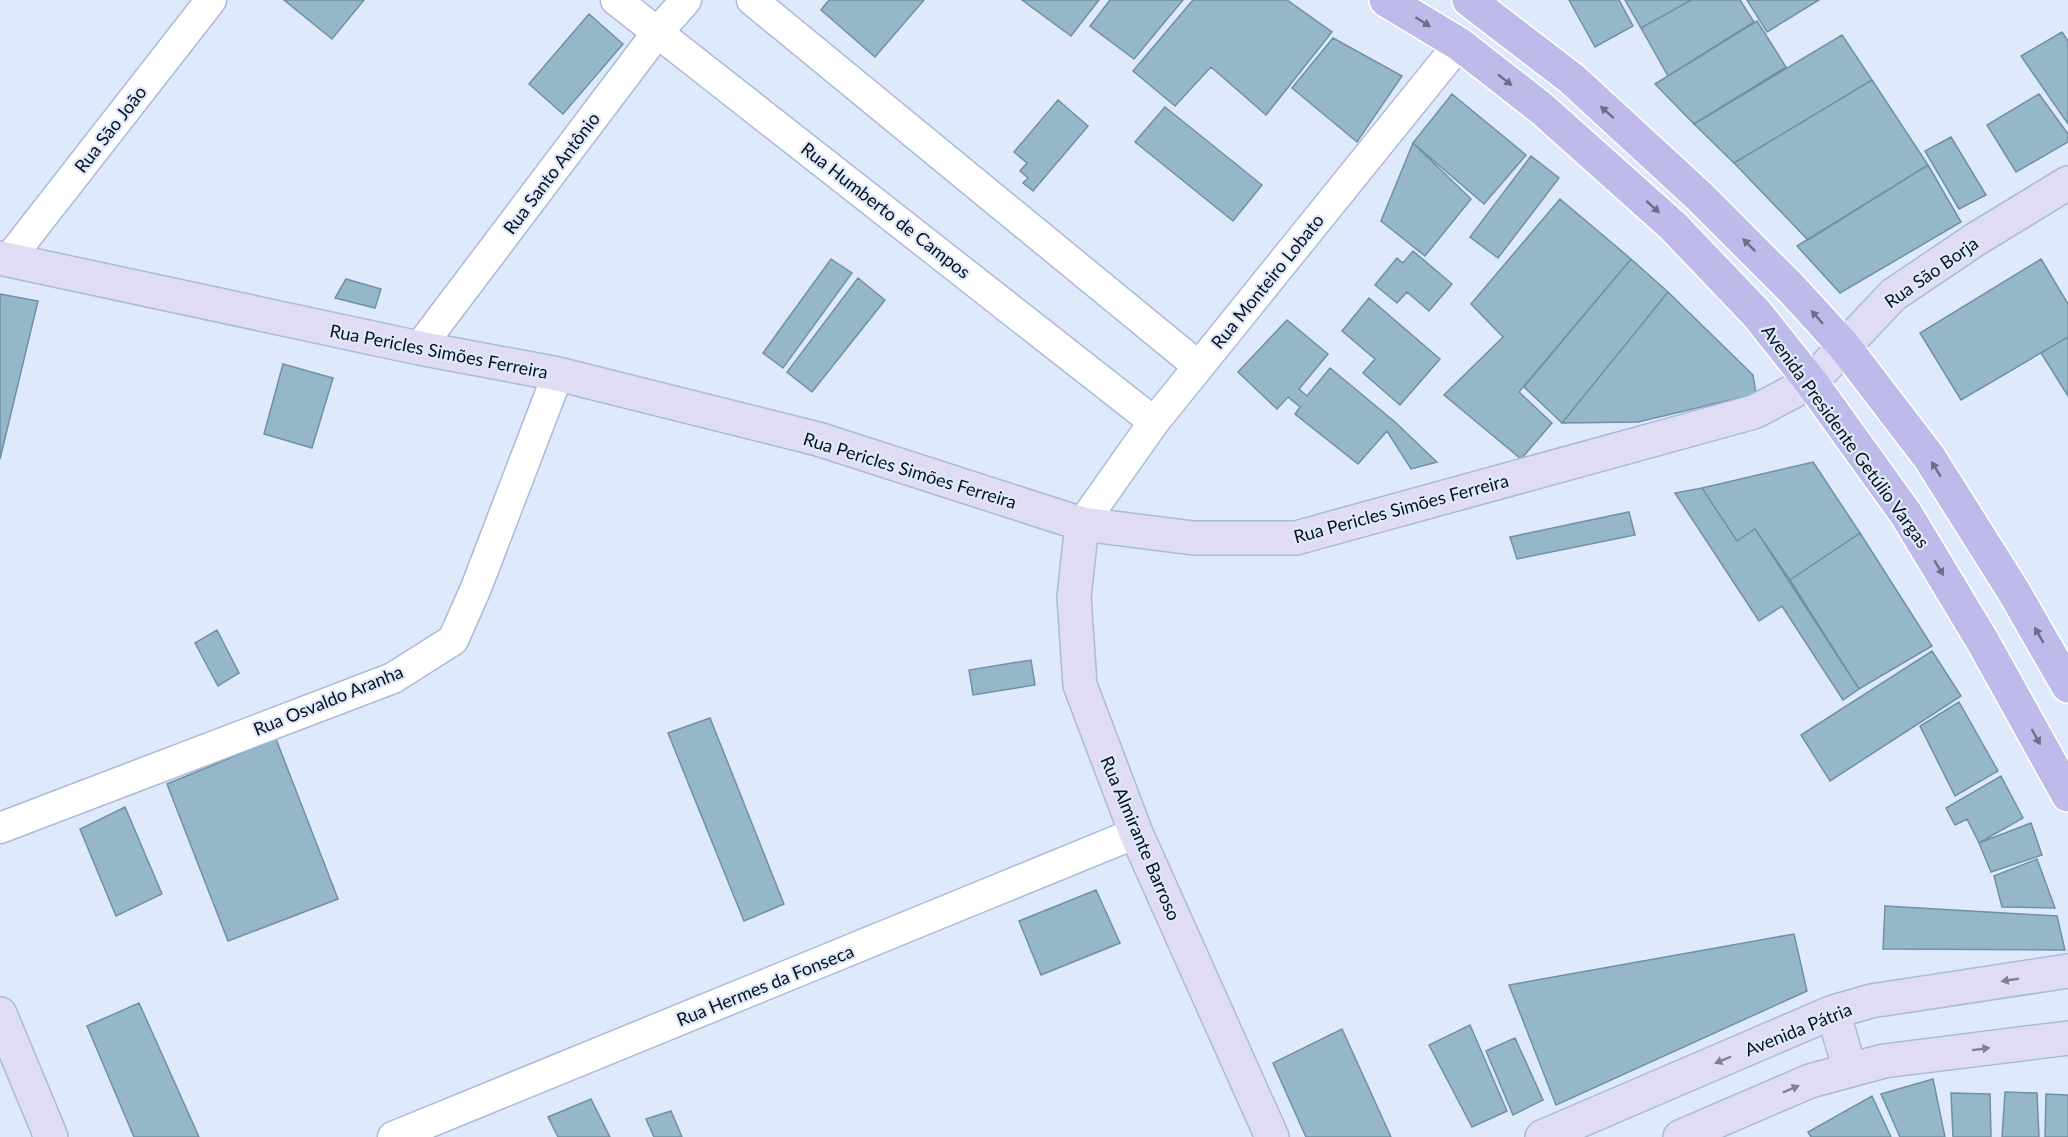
<svg xmlns="http://www.w3.org/2000/svg" width="2068" height="1137" viewBox="0 0 2068 1137" font-family="Lato,sans-serif">
  <rect width="100%" height="100%" fill="#deeafc"/>
  <path fill="#95b7c9" stroke="#6f91a2" stroke-width="1.5" d="M284,0h80l-32,39z
    M829,0h95l-49,57 -54,-47z
    M1022,0h77l-28,36z
    M1110,0h73l-49,59 -44,-33z
    M1193,0h94l45,32 -66,83 -55,-48 -36,39 -42,-35z
    M1569,0h50l14,26 -38,21z
    M1625,0h66l-50,28z
    M1691,0h49l14,22 -86,54 -27,-48z
    M1747,0h72l-52,32z
    M589,14l34,30 -60,70 -34,-30z
    M1757,21l29,46 -92,57 -39,-40z
    M2062,32l6,9v83l-47,-68z
    M1842,35l30,45 -138,83 -40,-39z
    M1333,38l69,38 -45,66 -65,-54z
    M1872,80l56,85 -120,75 -74,-77z
    M1452,94l74,61 -42,49 -71,-61z
    M2039,94l29,40v8l-52,30 -29,-47z
    M1058,100l30,26 -55,65 -10,-8 5,-5 -8,-7 7,-8 -13,-11z
    M1165,107l97,78 -29,36 -98,-79z
    M1951,137l35,58 -27,14 -34,-58z
    M1413,143l58,56 -46,57 -44,-35z
    M1531,156l28,22 -61,80 -28,-21z
    M1928,165l33,57 -121,71 -43,-47z
    M1560,199l71,60 -112,133 33,31 -31,36 -77,-64 59,-58 -32,-33z
    M1413,251l39,33 -23,27 -22,-19 -10,11 -22,-18 22,-27 6,5z
    M831,259l21,14 -69,95 -20,-15z
    M1631,259l37,33 -106,131 -38,-36z
    M2041,259l27,45v33l-107,63 -41,-67z
    M858,278l27,22 -73,92 -25,-20z
    M346,279l35,10 -6,19 -40,-10z
    M1668,292l85,83 3,19 -118,28 -76,1z
    M0,294l38,7 -38,158z
    M1369,298l71,61 -40,46 -37,-32 12,-14 -33,-28z
    M1287,320l41,34 -29,35 8,7 23,-28 65,54 42,40 -26,7 -24,-38 -29,33 -63,-50 5,-7 -12,-10 -11,12 -39,-37z
    M2068,337v59l-27,-43z
    M283,364l50,14 -21,70 -48,-14z
    M1813,462l47,71 -70,47 -35,-51 -18,12 -35,-53z
    M1702,488l35,53 18,-12 104,160 -16,11 -61,-94 -23,15 -84,-128z
    M1629,512l6,23 -118,24 -7,-22z
    M1860,533l72,113 -73,43 -69,-109z
    M217,630l22,43 -21,13 -23,-43z
    M1932,651l29,45 -131,85 -29,-46z
    M1031,660l4,25 -62,10 -4,-25z
    M1959,702l39,69 -43,25 -35,-70z
    M710,718l74,186 -40,17 -76,-188z
    M276,739l62,160 -110,42 -61,-157z
    M2001,776l22,42 -44,25 -12,-24 -12,6 -9,-17z
    M125,807l37,87 -46,22 -36,-87z
    M2031,823l11,32 -51,17 -12,-29z
    M2037,859l18,49 -53,-1 -8,-31z
    M1096,890l24,53 -79,32 -22,-54z
    M1885,906l172,10 8,34 -182,-1z
    M1794,934l13,57 -251,114 -47,-120z
    M139,1003l60,134h-65l-47,-111z
    M1470,1025l37,86 -35,16 -43,-82z
    M1342,1029l49,108h-85l-33,-74z
    M1515,1038l28,62 -30,15 -27,-64z
    M1933,1079l12,58h-45l-19,-43z
    M2005,1092l32,1 2,44h-37z
    M1951,1093l39,1 1,43h-38z
    M2046,1094l22,1v42h-23z
    M1872,1096l19,41h-80l-3,-5z
    M591,1099l19,38h-52l-10,-20z
    M671,1111l11,26h-28l-8,-18z"/>
  <g fill="none" stroke-linecap="round" stroke-linejoin="round">
    <g stroke="#a9bbd8" stroke-width="33">
      <path id="street" d="M616,0l538,422
        M752,0l446,366
        M9,259l202,-259
        M419,348l238,-315 29,-33
        M1082,524l72,-102 305,-378
        M0,828l393,-150 60,-38 23,-52 82,-214
        M393,1137l743,-304"/>
    </g>
    <g stroke="#a9bbd8" stroke-width="36">
      <path id="secondary" d="M0,258l419,90 139,26 260,65 264,85 111,14h103l458,-126 57,-30 82,-87 83,-56 92,-56
        M1082,524l-8,73 6,88 56,148 136,304
        M1833,1012l17,58
        M0,1014l51,123
        M1542,1137l291,-125 38,-11 197,-30
        M1680,1137l130,-56 74,-20 184,-23"/>
    </g>
    <g stroke="#fff" stroke-width="36">
      <path id="primary" d="M1386,0l73,44 82,64 132,118 84,88 54,68 95,132 77,128 85,153
        M1469,0l103,79 127,117 91,91 54,59 85,111 85,135 54,94"/>
    </g>
    <use href="#street" stroke="#fff" stroke-width="30"/>
    <use href="#secondary" stroke="#dfdcf4" stroke-width="33"/>
    <use href="#primary" stroke="#bebae9" stroke-width="33"/>
  </g>
  <defs><path id="oneway-solid" d="M-6-.8H1V-3.2L6.5 0L1 3.2V.8H-6Z" transform="scale(1.5)"/></defs>
  <g fill="#6d6e8c">
    <use href="#oneway-solid" transform="translate(1423 22) rotate(32)"/>
    <use href="#oneway-solid" transform="translate(1505 80) rotate(38)"/>
    <use href="#oneway-solid" transform="translate(1607 112) rotate(-138)"/>
    <use href="#oneway-solid" transform="translate(1653 207) rotate(42)"/>
    <use href="#oneway-solid" transform="translate(1749 245) rotate(-135)"/>
    <use href="#oneway-solid" transform="translate(1817 317) rotate(-132)"/>
    <use href="#oneway-solid" transform="translate(1936 469) rotate(-122)"/>
    <use href="#oneway-solid" transform="translate(1939 568) rotate(59)"/>
    <use href="#oneway-solid" transform="translate(2039 635) rotate(-120)"/>
    <use href="#oneway-solid" transform="translate(2036 737) rotate(61)"/>
  </g>
  <g fill="#7f8092">
    <use href="#oneway-solid" transform="translate(2010 980) rotate(171)"/>
    <use href="#oneway-solid" transform="translate(1981 1049) rotate(-7)"/>
    <use href="#oneway-solid" transform="translate(1723 1060) rotate(157)"/>
    <use href="#oneway-solid" transform="translate(1791 1089) rotate(-23)"/>
  </g>
  <g text-anchor="middle" dominant-baseline="central" stroke-width="4.5" stroke-linejoin="round" paint-order="stroke">
    <g font-size="18" fill="#0a101a" stroke="#deeafc">
      <text transform="translate(110 129) rotate(-52)">Rua São João</text>
      <text transform="translate(551 173) rotate(-53)">Rua Santo Antônio</text>
      <text transform="translate(886 210) rotate(38)">Rua Humberto de Campos</text>
      <text transform="translate(1931 272) rotate(-35)">Rua São Borja</text>
      <text transform="translate(1267 281) rotate(-51)">Rua Monteiro Lobato</text>
      <text transform="translate(439 351) rotate(11)">Rua Pericles Simões Ferreira</text>
      <text transform="translate(1846 436) rotate(54)">Avenida Presidente Getúlio Vargas</text>
      <text transform="translate(910 470) rotate(17)">Rua Pericles Simões Ferreira</text>
      <text transform="translate(1401 508) rotate(-15)">Rua Pericles Simões Ferreira</text>
      <text transform="translate(328 700) rotate(-22)">Rua Osvaldo Aranha</text>
      <text transform="translate(1141 838) rotate(67)">Rua Almirante Barroso</text>
      <text transform="translate(765 985) rotate(-22)">Rua Hermes da Fonseca</text>
      <text transform="translate(1798 1029) rotate(-22)">Avenida Pátria</text>
    </g>
  </g>
</svg>
